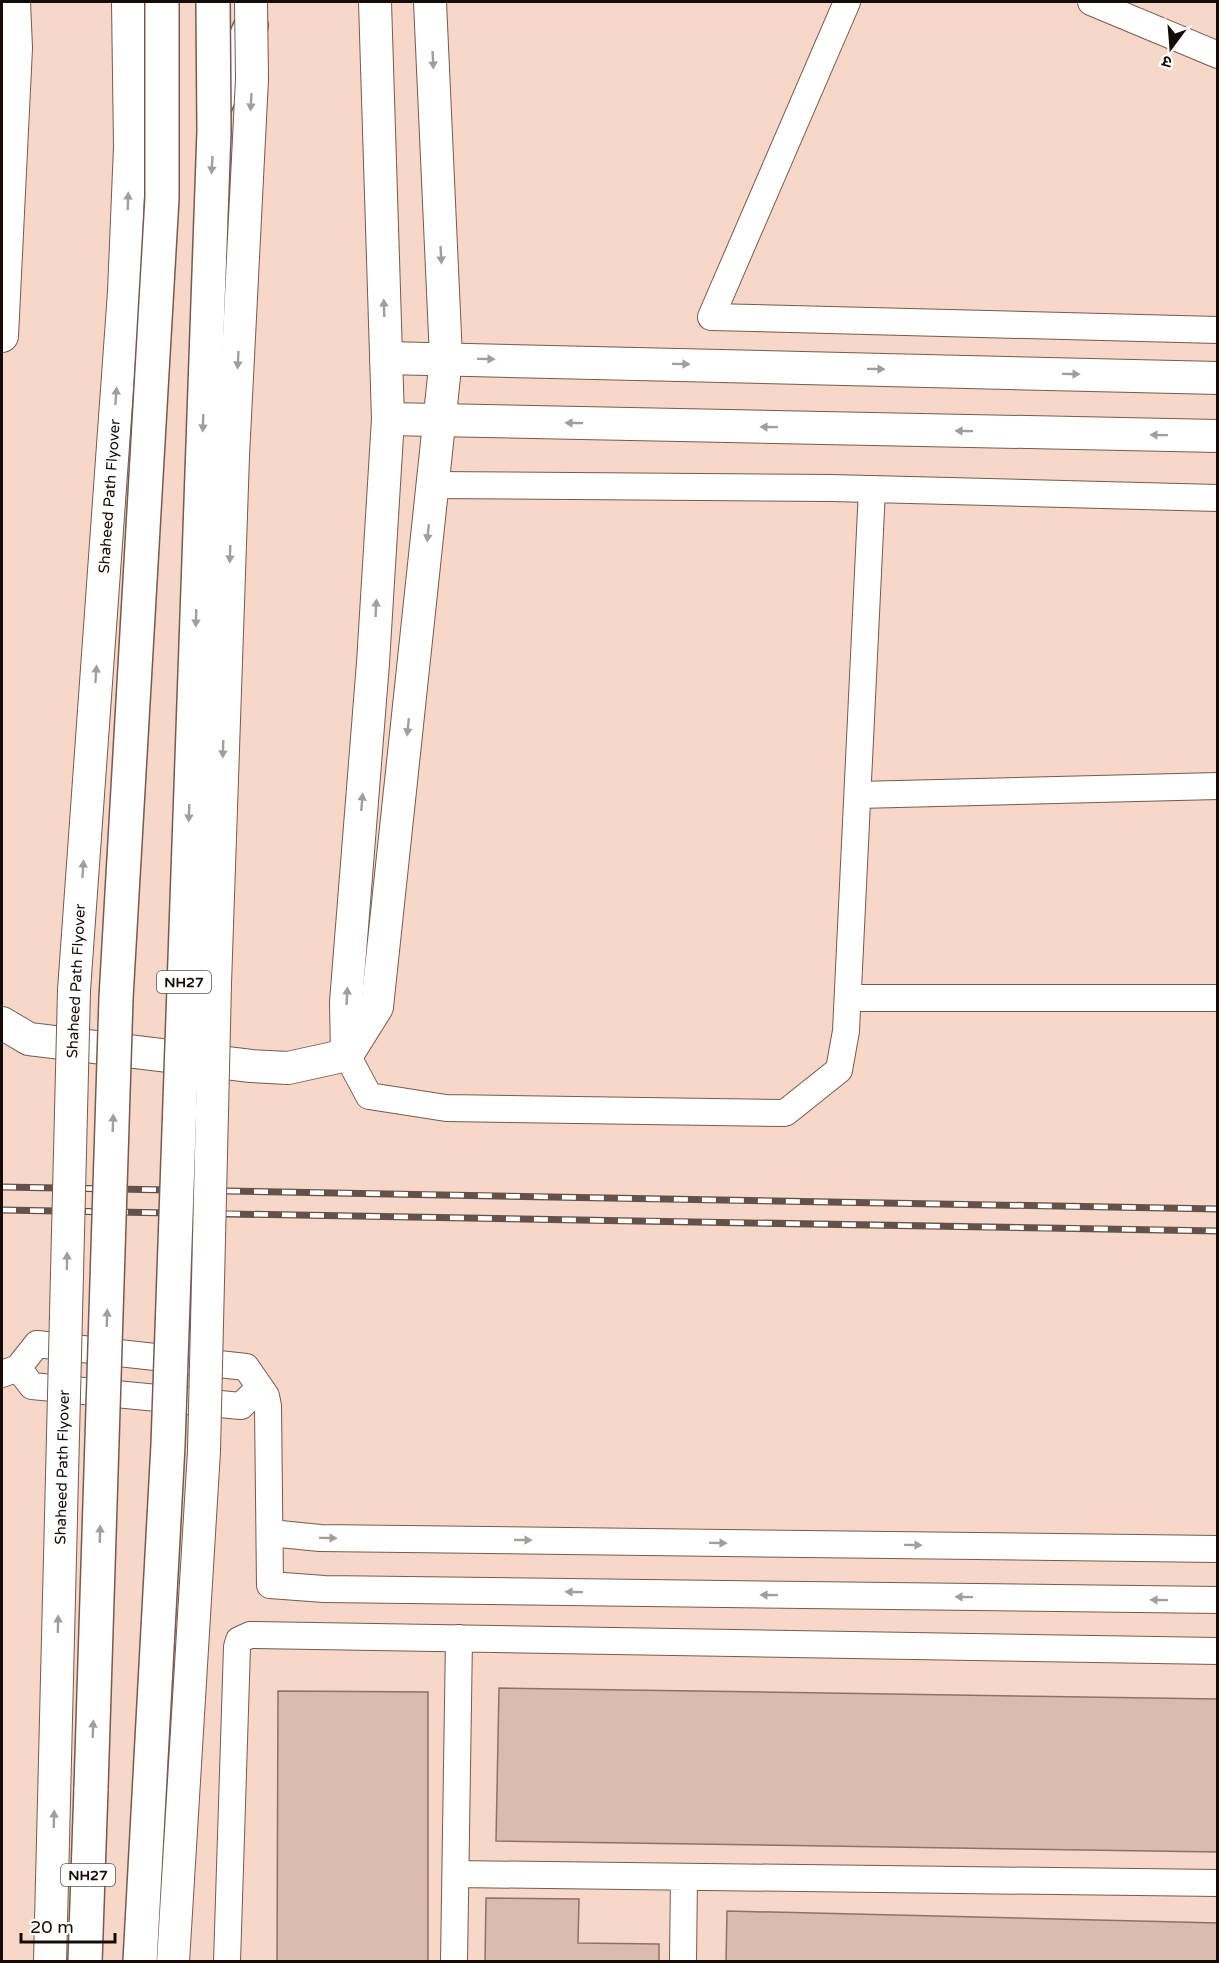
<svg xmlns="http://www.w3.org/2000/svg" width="1219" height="1963" viewBox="0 0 1219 1963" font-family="'Varela Round','Noto Sans Devanagari',sans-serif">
  <rect width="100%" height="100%" fill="#f6d7c8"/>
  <path fill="#dabcad" stroke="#8e7365" stroke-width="1.5" d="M499,1688l719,11v153l-722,-11z
    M278,1691l150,1v270h-151z
    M486,1898l93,1 -1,44 81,1v18h-174z
    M727,1911l491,12v39h-492z"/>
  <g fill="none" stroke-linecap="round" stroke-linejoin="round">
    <g stroke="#765b4e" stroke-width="28">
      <path id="minor" d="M847,2l-136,315 507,13
        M1091,2l127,53
        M433,485l398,3 387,10
        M858,795l360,-9
        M848,998h370
        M347,1055l22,41 77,12 339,5 54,-43 7,-39 26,-542
        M18,1368l14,18 209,20 18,-18
        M2,1374l16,-6 19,-24 209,23 20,29 2,10 2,179 54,4 894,11
        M270,1533l50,5 898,11
        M456,1874l762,9
        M227,1962l10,-315 2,-7 11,-5 968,16
        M454,1962l5,-324
        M683,1962l1,-85"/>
    </g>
    <g stroke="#765b4e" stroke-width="34">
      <g id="tertiary">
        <path d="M2,336l14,-288 -2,-46"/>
        <path d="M386,358l832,20"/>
        <path d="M388,419l830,17"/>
        <path id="s1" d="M74,990l50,-698 6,-145 -2,-145"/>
        <path d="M2,1023l27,16 222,27 37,2 59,-13 30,-48 69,-649 -16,-356"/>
        <path d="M347,1055l-1,-53 27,-339 15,-244 -13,-417"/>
      </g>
    </g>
    <g stroke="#765b4e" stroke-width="36">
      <path id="trunk" d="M137,2l23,67
        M214,108l37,-82
        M85,1962l6,-174"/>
    </g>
    <use href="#minor" stroke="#fff" stroke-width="26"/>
    <use href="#tertiary" stroke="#fff" stroke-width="32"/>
    <use href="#trunk" stroke="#fff" stroke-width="33"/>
    <g stroke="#64524a" stroke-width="7">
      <path id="rail" d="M2,1187l1216,22
        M2,1210l1216,21"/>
    </g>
    <use href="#rail" stroke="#fff" stroke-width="4.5" stroke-dasharray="14" stroke-linecap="butt"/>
    <g stroke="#765b4e" stroke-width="34" stroke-linecap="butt">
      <g id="tertiary-bridge">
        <path id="s2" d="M50,1962l24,-972"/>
        <path d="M173,1962l31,-511 11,-467 18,-528 19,-377 -1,-77"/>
      </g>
    </g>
    <g stroke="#765b4e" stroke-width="36" stroke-linecap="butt">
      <path id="trunk-bridge" d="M91,1788l25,-790 46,-800v-196
        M140,1962l28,-517 46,-1314 -1,-129"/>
    </g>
    <use href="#tertiary-bridge" stroke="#fff" stroke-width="32"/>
    <use href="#trunk-bridge" stroke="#fff" stroke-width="33"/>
  </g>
  <defs><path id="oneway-solid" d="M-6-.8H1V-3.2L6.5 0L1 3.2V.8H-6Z" transform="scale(1.5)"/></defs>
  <g fill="#a29e9c">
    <use href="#oneway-solid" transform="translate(433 60) rotate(87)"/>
    <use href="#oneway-solid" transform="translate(251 102) rotate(93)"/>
    <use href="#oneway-solid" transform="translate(212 165) rotate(93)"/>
    <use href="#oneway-solid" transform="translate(128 201) rotate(-88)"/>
    <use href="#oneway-solid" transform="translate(441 255) rotate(87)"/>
    <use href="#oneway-solid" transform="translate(384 308) rotate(-92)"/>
    <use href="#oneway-solid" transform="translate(486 359) rotate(1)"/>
    <use href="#oneway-solid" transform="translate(238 360) rotate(93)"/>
    <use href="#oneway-solid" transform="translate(681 364) rotate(1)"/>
    <use href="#oneway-solid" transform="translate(876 369) rotate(1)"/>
    <use href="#oneway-solid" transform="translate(1071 374) rotate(1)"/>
    <use href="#oneway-solid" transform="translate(116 396) rotate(-86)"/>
    <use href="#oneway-solid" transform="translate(203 423) rotate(92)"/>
    <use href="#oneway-solid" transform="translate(574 423) rotate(-179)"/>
    <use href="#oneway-solid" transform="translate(769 427) rotate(-179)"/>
    <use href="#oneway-solid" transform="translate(964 431) rotate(-179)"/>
    <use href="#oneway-solid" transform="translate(1159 435) rotate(-179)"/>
    <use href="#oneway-solid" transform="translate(428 533) rotate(96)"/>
    <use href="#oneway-solid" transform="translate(230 554) rotate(92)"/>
    <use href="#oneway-solid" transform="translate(376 608) rotate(-87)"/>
    <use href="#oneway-solid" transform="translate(196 618) rotate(92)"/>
    <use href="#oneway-solid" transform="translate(96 674) rotate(-86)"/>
    <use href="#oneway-solid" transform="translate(408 727) rotate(96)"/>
    <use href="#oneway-solid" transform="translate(223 749) rotate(92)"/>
    <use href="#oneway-solid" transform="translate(362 802) rotate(-85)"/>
    <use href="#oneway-solid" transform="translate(189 813) rotate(92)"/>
    <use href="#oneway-solid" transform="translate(83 869) rotate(-86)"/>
    <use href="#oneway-solid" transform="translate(347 996) rotate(-87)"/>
    <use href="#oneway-solid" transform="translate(113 1123) rotate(-88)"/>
    <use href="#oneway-solid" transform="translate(67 1261) rotate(-89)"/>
    <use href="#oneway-solid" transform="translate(107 1318) rotate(-88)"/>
    <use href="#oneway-solid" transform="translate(100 1534) rotate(-88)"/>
    <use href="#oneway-solid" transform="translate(328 1538) rotate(1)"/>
    <use href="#oneway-solid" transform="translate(523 1540) rotate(1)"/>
    <use href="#oneway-solid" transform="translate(718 1543) rotate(1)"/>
    <use href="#oneway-solid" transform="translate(913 1545) rotate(1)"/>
    <use href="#oneway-solid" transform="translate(574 1592) rotate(-179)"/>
    <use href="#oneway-solid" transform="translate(769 1595) rotate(-179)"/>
    <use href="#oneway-solid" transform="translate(964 1597) rotate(-179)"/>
    <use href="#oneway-solid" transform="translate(1159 1600) rotate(-179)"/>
    <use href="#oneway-solid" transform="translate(58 1624) rotate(-89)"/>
    <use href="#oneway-solid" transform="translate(93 1729) rotate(-88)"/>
    <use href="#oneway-solid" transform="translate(54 1819) rotate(-88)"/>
  </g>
  <g text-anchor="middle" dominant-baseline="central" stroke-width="4.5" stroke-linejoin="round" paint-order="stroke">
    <g fill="#fff" stroke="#5c5551" stroke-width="1.5">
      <rect x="157" y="971" width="54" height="22" rx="4.5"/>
      <rect x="61" y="1864" width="54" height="22" rx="4.5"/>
    </g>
    <g font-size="14" font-weight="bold" fill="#160c07">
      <text x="184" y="982">NH27</text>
      <text x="88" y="1875">NH27</text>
    </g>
    <g font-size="15" fill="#160c07" stroke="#fff">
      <text stroke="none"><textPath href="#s1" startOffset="495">Shaheed Path Flyover</textPath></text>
      <text transform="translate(76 981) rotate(-87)">Shaheed Path Flyover</text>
      <text stroke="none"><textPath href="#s2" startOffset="495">Shaheed Path Flyover</textPath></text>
    </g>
  </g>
  <rect width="1219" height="1963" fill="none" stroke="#160c07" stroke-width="6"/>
  <g transform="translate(1171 48) rotate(196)" stroke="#ffffff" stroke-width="4.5" paint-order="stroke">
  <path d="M0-4.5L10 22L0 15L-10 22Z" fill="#160c07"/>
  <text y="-9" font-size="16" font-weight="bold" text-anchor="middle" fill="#160c07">उ</text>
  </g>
  <path d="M21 1933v9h94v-9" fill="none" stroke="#160c07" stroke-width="3"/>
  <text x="30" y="1933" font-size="18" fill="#160c07" stroke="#ffffff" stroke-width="4.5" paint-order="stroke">20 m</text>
</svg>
